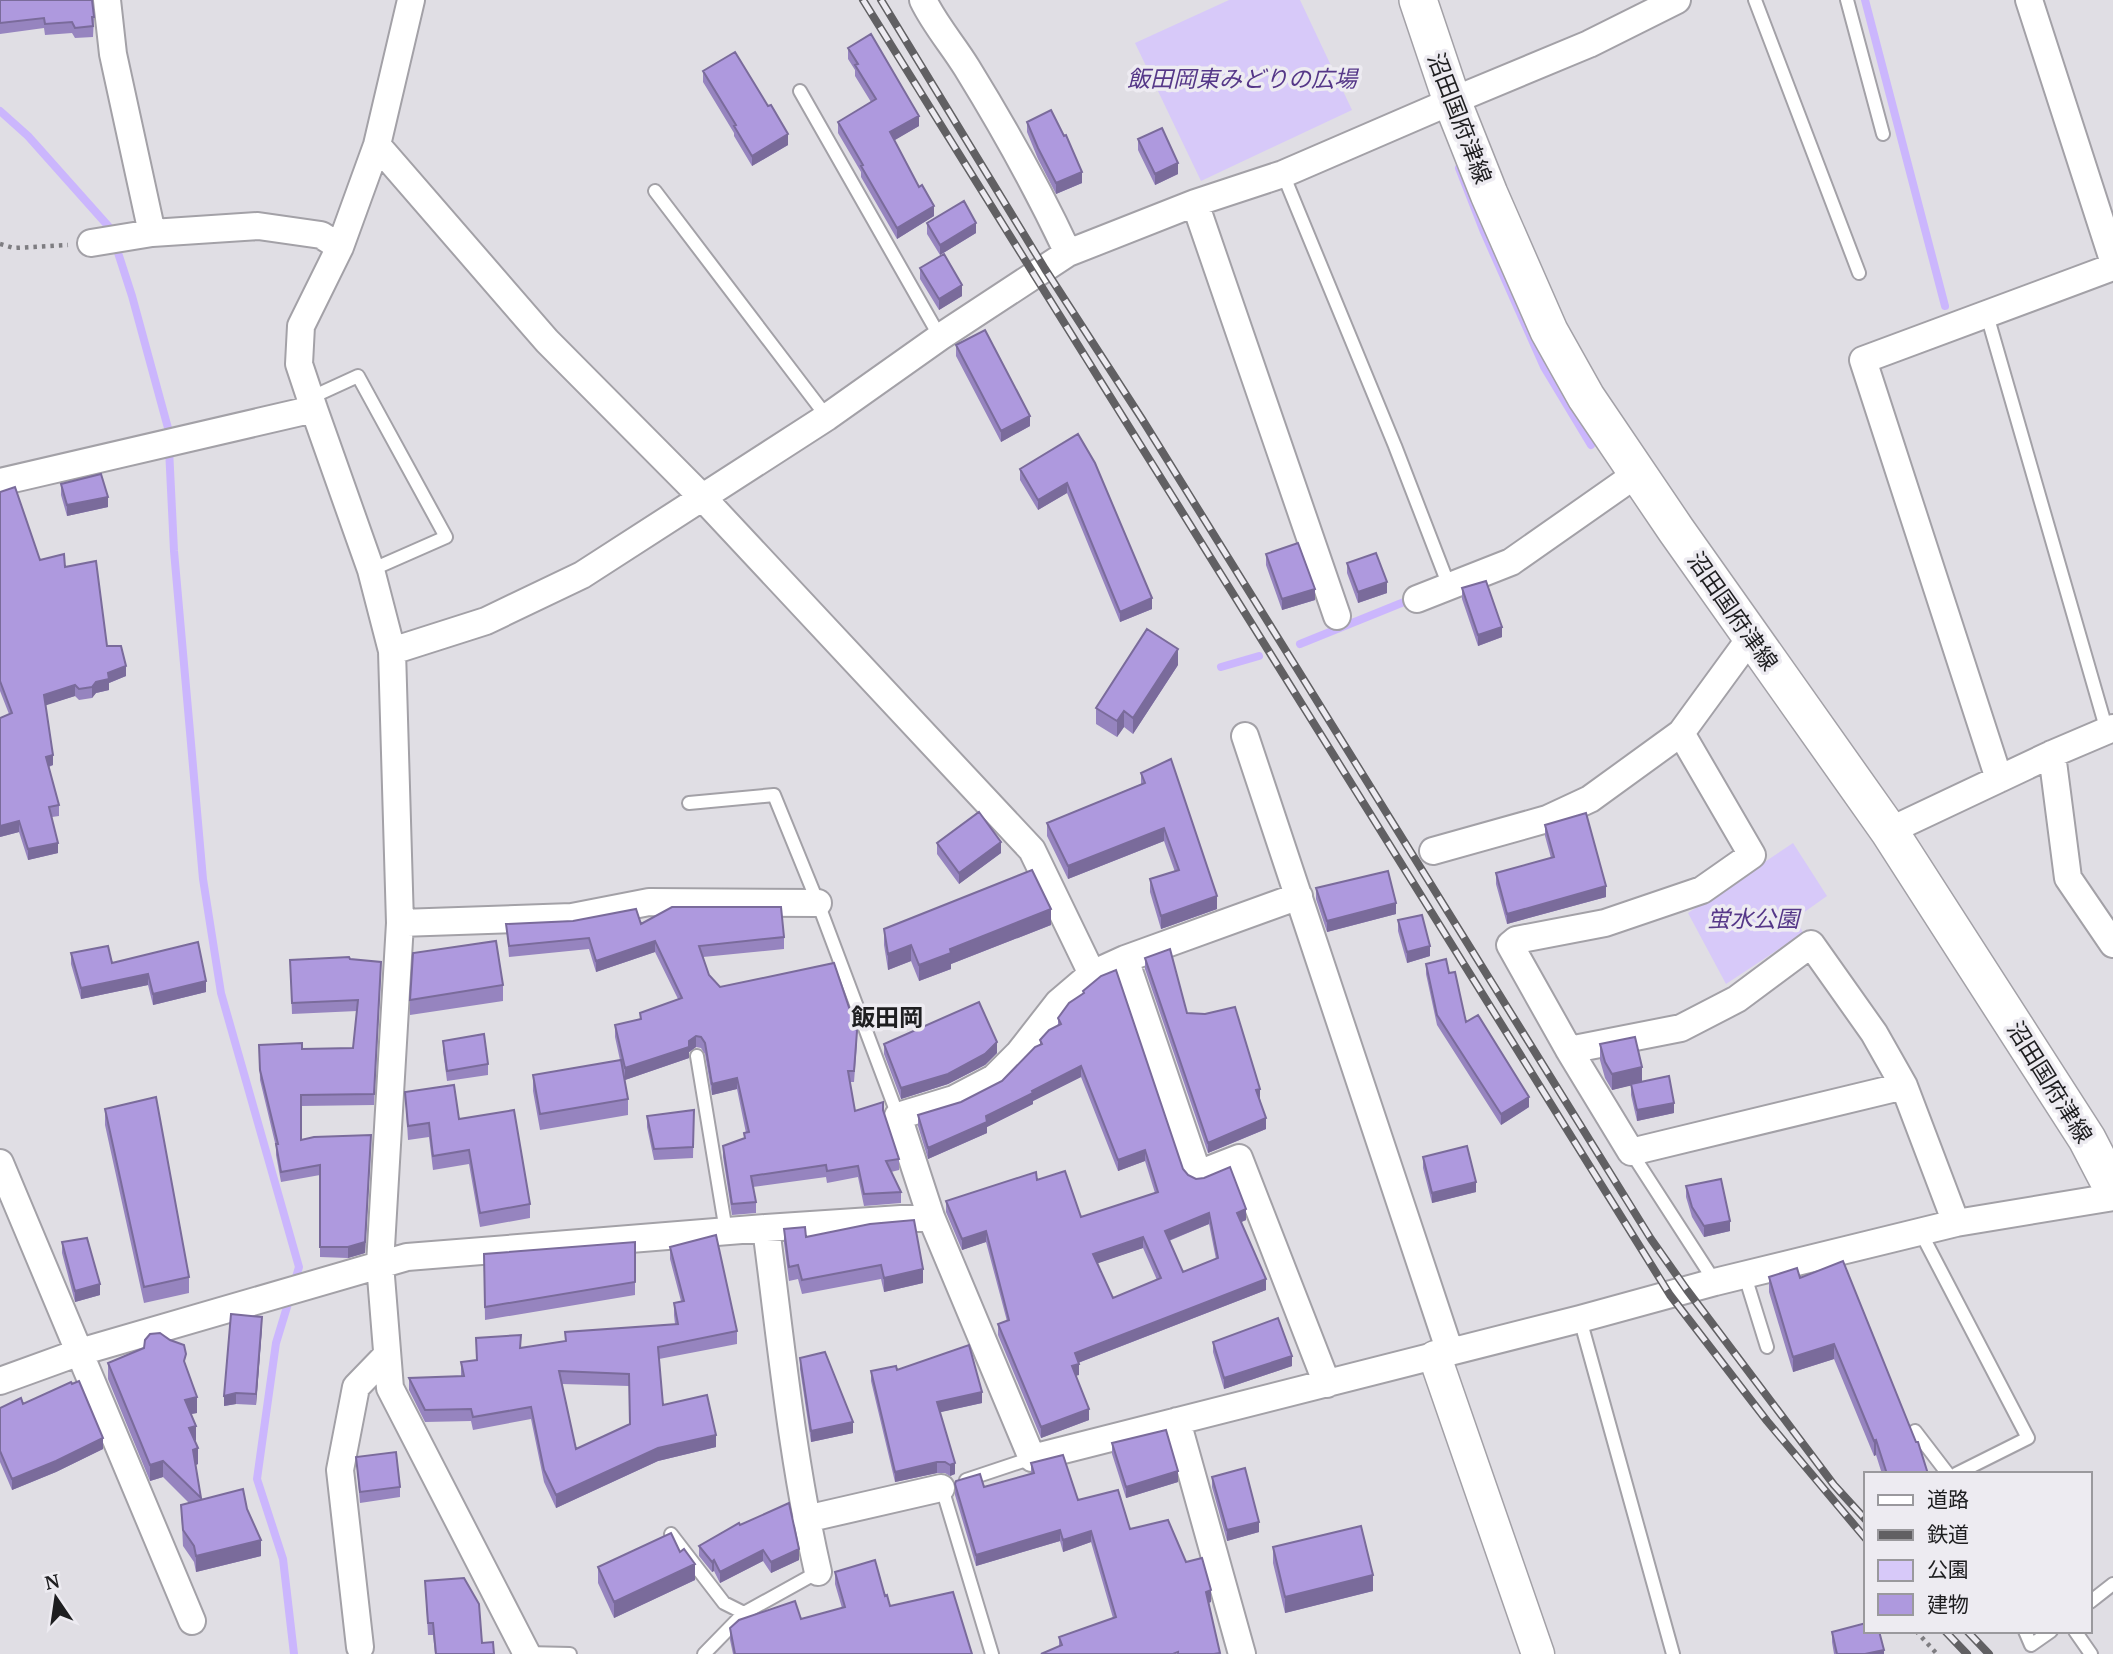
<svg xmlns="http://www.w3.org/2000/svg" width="2113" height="1654" viewBox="0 0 2113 1654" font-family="'PT Serif','Noto Sans JP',serif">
  <rect width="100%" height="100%" fill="#e0dee4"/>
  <path fill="#d7c9f9" d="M1229,0h71l52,110 -151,71 -66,-138z
    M1793,843l34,53 -31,22 7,15 -77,51 -38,-71z"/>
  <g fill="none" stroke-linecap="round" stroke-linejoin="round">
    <path stroke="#cbb6fd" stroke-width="8" d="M1865,0l80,306
      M0,111l28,25 82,92 22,68 36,132 6,123 29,328 18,114 78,274 -5,17
      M1459,168l25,64 60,135 47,78
      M1300,644l104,-42
      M1221,667l38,-11
      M290,1297l-14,46 -19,136 26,80 11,95"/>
    <g stroke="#a3a1a7" stroke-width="16">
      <path id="service" d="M1755,0l104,273
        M1847,0l36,134
        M800,91l140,246
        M1283,174l112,272 54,140
        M655,191l172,226
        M1987,315l120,416
        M310,398l48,-22 88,161 -75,33
        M689,803l85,-8 44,108 80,213
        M697,1056l29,175
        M1631,1152l84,130
        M1921,1233l107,205 -72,36
        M1745,1276l22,71
        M1580,1319l93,335
        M1915,1431l33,43
        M966,1480l66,-22
        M942,1488l50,166
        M671,1534l53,69 20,10 74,-41
        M2090,1602l23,-18
        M2025,1631l6,14 20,-14
        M2075,1631l16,23
        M526,1653l44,1
        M704,1654l40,-41"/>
    </g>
    <g stroke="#a3a1a7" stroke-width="30">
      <path id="minor" d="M107,0l6,54 39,179
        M411,0l-34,145 -37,102 -39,79 -2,38 15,45 57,161 21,81 8,272 -20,341 10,124 137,266
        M923,0c12,25 30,45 44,68 37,60 71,121 101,185
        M2029,0l84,260
        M377,145l170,196 156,157 329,352 60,124
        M1195,203l142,413
        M91,243l61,-10 106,-7 63,9 19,12
        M0,482l314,-73
        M1417,599l94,-37 127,-89
        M392,651l94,-30 96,-46 245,-158 113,-80 128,-84 127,-50 88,-29 169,-73 137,-57 88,-44
        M1681,733l71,122 -50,35 -97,33 -89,17 -6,5 59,105 62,102 273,-66
        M1245,736l205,616
        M2052,754l16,124 45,66
        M1999,779l-136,-419 250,-93
        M1889,831l163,-77 61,-26
        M1433,851l114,-32 43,-20 91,-66 70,-96
        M400,923l172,-6 77,-15 169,1
        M1125,959l73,215 41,-16 88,226
        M1569,1050l112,-22 56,-29 74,-55 63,89 30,53 52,137
        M0,1163l192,458
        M931,1217l-33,-101 56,-17 40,-21 25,-25 39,-50 34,-29 33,-15 174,-63
        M766,1228c15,115 26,231 52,344
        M0,1381l80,-29 327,-95 359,-29 165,-11 101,241 548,-139 135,-37 241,-59 157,-26
        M1177,1421l65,233
        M806,1519l135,-31
        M360,1647l-20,-177 16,-83 30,-31"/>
    </g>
    <g stroke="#a3a1a7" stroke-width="35">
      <path id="tertiary" d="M1435,1357l103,297"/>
    </g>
    <g stroke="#a3a1a7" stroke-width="40">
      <path id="secondary" d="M1418,0l34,101 37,93 60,137 37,66 90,133 213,301 198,308 26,50"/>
    </g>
    <path stroke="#7e7d81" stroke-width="4.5" stroke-dasharray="3.5 5" stroke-linecap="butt" d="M0,244l14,4 54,-3
      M1916,1631l21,23"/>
    <use href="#service" stroke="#fff" stroke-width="12"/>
    <use href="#minor" stroke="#fff" stroke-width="26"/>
    <use href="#tertiary" stroke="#fff" stroke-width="32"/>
    <use href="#secondary" stroke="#fff" stroke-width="37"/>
    <g stroke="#616063" stroke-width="8">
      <path id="rail" d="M863,0l807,1295 97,126 99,118
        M881,0l164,269 97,150 509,820 36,51 147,195 32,35
        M1945,1631l22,23
        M1967,1631l22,23"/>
    </g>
    <use href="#rail" stroke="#edebf1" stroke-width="5" stroke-dasharray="16" stroke-linecap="butt"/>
  </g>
  <path fill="#9684bf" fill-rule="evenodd" d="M0,0l94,17 -1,20 -18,1 -3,-5 -27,2 -1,-7 -44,6z
    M848,48l71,78 -25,14 40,76 -37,23 -36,-62v-5l-23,-39v-11l33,-20 -16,-26v-6l-7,-11z
    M703,71l85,74 -36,21 -18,-30v-3l-31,-51z
    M1027,122l55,61 -26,11 -18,-35 -11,-27z
    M1138,139l40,35 -23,11 -17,-35z
    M927,223l49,10 -36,22 -13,-21z
    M920,268l42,28 -23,14 -19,-31z
    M956,345l74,81 -29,16 -45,-86z
    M1078,434l74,175 -32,13 -53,-129 -29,17 -18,-30v-11z
    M61,484l47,23 -41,9 -6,-21z
    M0,492l40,68 25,7 42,79 19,30 -17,7v7l-13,3 -4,5 -13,2 -4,-4 -30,9 8,60 -4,2 10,38v11l-7,1 6,36 -30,7 -9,-28 -19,5v-119l9,-4 -9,-23z
    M1266,554l49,46 -33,10 -16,-45z
    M1347,563l40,30 -29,10 -11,-30z
    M1462,588l40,49 -24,9 -16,-47z
    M1178,665l-45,69 -9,-7 -7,10 -21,-13v-16z
    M1141,773l76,136 -56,20 -11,-37v-13l25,-7 -11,-31 -96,38 -21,-43v-13l94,-39z
    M1545,825l61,72 -99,27 -11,-40v-11l55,-15 -6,-22z
    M937,843l64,10 -42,31 -22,-30z
    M1316,888l80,26 -69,18 -11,-33z
    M1398,920l32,36 -23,7 -9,-32z
    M506,924h135l143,13v12l-81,8 6,18 11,12 137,56 -3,39h-4l5,29 28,-1 16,49v11l-8,2 10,20v11l-37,3 -6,-29 -31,6 -1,-6 -73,10 3,15v11l-24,2 -9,-58v-11l21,-8v-5h2l-9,-44 -25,6 -7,-41 -4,-6 -5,-1 -7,5v6l-64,22 -3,-12 6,31v16l-88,15 -7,-39v-16l87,-15 -5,-23v-12l25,-6v-6l38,-14 -23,-47 -59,20 -7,-23 -80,8z
    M1051,925l-100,39v5l-32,12 -8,-20 -23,9 -4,-25v-16z
    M71,953l41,10 94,29 -53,13 -5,-20 -67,14 -10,-35z
    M1145,958l42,55 73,86 6,30 -58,24 -63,-184z
    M350,959l31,14 -7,132 -73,1v34l70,6 -6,107 -17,5 -28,-1v-82l-39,7 -5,-27v-8l-16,-67 -1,-35 43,4 51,-1 4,-37 -65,3 -2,-54z
    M1426,964l23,9 17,49 63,85 -28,18 -64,-100 -11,-51z
    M503,985v16l-93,14v-15z
    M1058,1018l130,157 58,45 -5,2 25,68 -188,73 1,12h-3l13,45 -48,18 -43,-103v-11l9,-3 -21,-79 -24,8 -16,-38v-11l91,-21 44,37 74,-24 -10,-32 -27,10 -37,-94 -48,24v3l-46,23v6l-59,26 -10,-33v-11l43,-13 41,-21 38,-36v-5l18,-15zM1209,1224l7,35 -33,13 -14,-31zM1143,1248l14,32 -44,18 -16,-35z
    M443,1041l45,23v11l-41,6 -4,-30z
    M884,1044l113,9 -12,12 -37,19 -47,15 -17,-45z
    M1600,1044l42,38 32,31 -37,8 -6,-26v-10l-19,5 -7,-12 -5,-18z
    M405,1092l54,27 71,85v14l-50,9 -11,-63 -36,6 -4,-33 -21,3z
    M105,1109l84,168v16l-45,10 -39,-178z
    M694,1110l-1,48 -39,2 -7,-33v-11z
    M1423,1157l53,35 -44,11 -9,-35z
    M1686,1186l44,45 -26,6 -12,-20 -6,-20z
    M870,1224l53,59 -39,9 -3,-13 -79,15 -4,-15 -9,2 -5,-38v-14l22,8z
    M62,1242l38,53 -25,7 -13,-49z
    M635,1242v53l-150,25 -1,-66z
    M670,1247l67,84v13l-78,15 4,46 53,42 -58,14 -102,47 -12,-26 -13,-63 -58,11 -2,-9 -46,1 -16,-32v-12l52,-2v-14l15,-2v-22l45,10 44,-7v-9l110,-8 -1,-9v-12l7,-2 -11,-42zM562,1384l67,2 1,38 -54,25z
    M1769,1277l31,1 128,196h-46l-6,-19 -2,1 -40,-97 -41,13 -24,-80z
    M262,1327l-6,78 -20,-1 -12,2z
    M1213,1342l79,24 -68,23 -11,-37z
    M144,1348l42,18 11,47 -6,1 4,28 3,22 -2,1 5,35 46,9 14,47 -65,16 -2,-10 -11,-16 -2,-41 8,-2 -26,-26 -13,4 -42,-102v-16z
    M800,1358l53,75 -42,9 -11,-73z
    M897,1370l85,33 -42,9 15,62 -5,2 -5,-3h-8l-42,9 -24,-101v-10z
    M23,1404l80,45 -47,23 -44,18 -12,-28v-54z
    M1112,1443l66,39 -52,16 -14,-44z
    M356,1457l44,30v10l-40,6z
    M1031,1463l47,37 108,62 25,40 -2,1 11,51 -161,-8v-9l54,-19 -22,-76 -28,10 -3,-11 -84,25 -21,-71v-11l29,3 47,-13z
    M1212,1477l47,55 -32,9 -15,-54z
    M740,1525l59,35 -28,13 -8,-12 -43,22 -6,-12 -2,1 -13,-16v-10z
    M1273,1547l100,44 -88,22 -12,-50z
    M680,1552l15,28 -81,38 -16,-35v-16z
    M835,1572l50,24 5,10 82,48h-239l-3,-14v-12l71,-9 41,-11 -7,-24z
    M425,1581l57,62 12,11h-59l-2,-19h-5z
    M1832,1632l52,22h-50l-2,-12z"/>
  <path fill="#7a6b9b" d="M919,116v10l-29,17v-11z
    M788,134v11l-36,21v-10z
    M1178,163v11l-23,11v-11z
    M1082,172v11l-26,11v-11z
    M934,206v10l-37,23v-11z
    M976,223v10l-36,22v-10z
    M962,285v11l-23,14v-11z
    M1030,416v10l-29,16v-11z
    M1067,483v10l-29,17v-10z
    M108,497v10l-41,9v-11z
    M1387,582v11l-29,10v-11z
    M1315,589v11l-33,10v-11z
    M1152,598v11l-32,13v-10z
    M1502,627v10l-24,9v-11z
    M1178,649v16l-45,69v-16z
    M126,666v10l-17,7v7l-13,3 -4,5v-11l4,-5 12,-9z
    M75,685v11l-31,10v-11z
    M1124,711v16l-7,10v-16z
    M53,755v10l-7,2v-10z
    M19,821v11l-19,5v-11z
    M1164,828v13l-96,38v-13z
    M1001,842v11l-42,31v-11z
    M58,843v10l-30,7v-11z
    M1606,886v11l-99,27v-10z
    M1217,896v13l-56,20v-13z
    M1396,903v11l-69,18v-11z
    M1051,909v16l-100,39v5l-32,12v-16l31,-16z
    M655,941v11l-59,20v-11z
    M911,945v16l-23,9v-16z
    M1430,946v10l-23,7v-11z
    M148,974v11l-67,14v-11z
    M206,981v11l-53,13v-11z
    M696,1036v11l-7,5v6l-64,22v-12l64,-27z
    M997,1042v11l-12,12 -37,19 -47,15v-11z
    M1081,1066v11l-48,24v3l-46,23v6l-59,26v-11l104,-57z
    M1642,1067v16l-30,7v-16z
    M737,1078v11l-25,6v-11z
    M1260,1089v10l-4,2v-11z
    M1529,1097v10l-28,18v-11z
    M1674,1103v10l-37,8v-11z
    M1266,1118v11l-58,24v-10z
    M371,1135l-6,118 -17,5v-11z
    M1145,1150v11l-27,10v-11z
    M1476,1182v10l-44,11v-10z
    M1246,1209v11l-9,4v-11z
    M1209,1213v11l-44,18v-11z
    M1730,1221v10l-26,6v-11z
    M986,1231v11l-24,8v-11z
    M1143,1237v11l-50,17v-11z
    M923,1269v14l-39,9v-14z
    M1266,1279v11l-191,74v-11z
    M100,1284v11l-25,7v-11z
    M262,1317v10l-6,78v-11z
    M1834,1344v15l-41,13v-15z
    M1292,1356v10l-68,23v-11z
    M1079,1364v11l-7,2v-11z
    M982,1392v11l-45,10v-11z
    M236,1393v11l-12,2v-10z
    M197,1397v16l-12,2v-15z
    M1089,1409v11l-48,18v-11z
    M853,1422v11l-42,9v-11z
    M196,1426v16l-7,-14z
    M716,1435v12l-58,14 -102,47v-13l102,-47z
    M103,1438v11l-47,23 -44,18v-11z
    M1876,1440v15l-2,1v-15z
    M198,1448v16l-5,2v-16z
    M163,1461v16l-13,4v-16z
    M937,1462v11l-42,9v-10z
    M955,1463v11l-5,2v-11z
    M1178,1471v11l-52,16v-11z
    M1259,1522v10l-32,9v-11z
    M1060,1530v11l-84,25v-11z
    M1091,1531v11l-28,10v-12z
    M261,1540v16l-65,16v-16z
    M799,1549v11l-28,13v-11z
    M763,1550v11l-43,22v-11z
    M714,1560v11l-2,1v-10z
    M695,1564v16l-81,38v-16z
    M1373,1575v16l-88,22v-16z
    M1211,1590v12l-5,1v-11z
    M1884,1650v4h-19z"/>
  <path fill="#ae99de" stroke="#7a6b9b" stroke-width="2" fill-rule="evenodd" d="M0,0h92l2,17h-2l1,9 -18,2 -3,-6 -27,2 -1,-6 -44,5z
    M871,34l48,82 -29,16 29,55 3,-2 12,21 -37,22 -36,-62 2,-1 -25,-43 38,-23 -21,-34 3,-1 -10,-16z
    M735,52l33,54 3,-1 17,29 -36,22 -18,-30 2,-1 -33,-54z
    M1051,110l13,26 2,-1 16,37 -26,11 -18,-35 -11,-26z
    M1162,128l16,35 -23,11 -17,-35z
    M964,201l12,22 -36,22 -13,-22z
    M944,254l18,31 -23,14 -19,-31z
    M985,330l45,86 -29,15 -45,-86z
    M1078,434l17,29 57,135 -32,14 -53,-129 -29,17 -18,-31z
    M101,474l7,23 -41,8 -6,-21z
    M15,487l25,73 24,-6 1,13 31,-6 11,85h14l5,20 -18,7 1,6 -13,3 -4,5 -13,2 -4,-4 -31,10 9,60 -7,2 13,48 -10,2 9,36 -30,6 -9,-28 -19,5v-108l12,-5 -12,-32v-189z
    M1298,543l17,46 -33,10 -16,-45z
    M1376,553l11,29 -29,10 -11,-29z
    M1486,581l16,46 -24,8 -16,-47z
    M1147,629l31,20 -45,69 -9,-7 -7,10 -21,-13z
    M1171,759l46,137 -56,20 -11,-37 29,-9 -15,-42 -96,38 -21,-43 98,-40 -4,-10z
    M979,812l22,30 -42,31 -22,-30z
    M1586,813l20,73 -99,28 -11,-41 58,-16 -9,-32z
    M1032,870l19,39 -101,40 1,4 -32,12 -8,-20 -23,9 -4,-25z
    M1388,871l8,32 -69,18 -11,-33z
    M672,907h109l3,30 -85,9 10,29 11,12 114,-24 23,68 -3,40h-6l7,40 28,-9v8l16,49 -13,2 15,31 -37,2 -6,-28 -31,5 -1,-6 -75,11 5,26 -24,2 -9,-58 22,-8 -1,-5 5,-1 -12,-54 -25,6 -7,-41 -4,-6 -5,-1 -7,5v6l-64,21 -10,-43 26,-6 -1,-6 42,-15 -27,-57 -59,20 -7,-23 -80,8 -3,-22 67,-3 63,-12 5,15z
    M1422,915l8,31 -23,6 -9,-32z
    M496,941l7,44 -93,15 3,-47z
    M198,942l8,39 -53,13 -5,-20 -67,14 -10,-35 37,-7 4,17z
    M1170,949l17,64 18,1 30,-7 25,82 -4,1 10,28 -58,25 -63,-185z
    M349,957l1,2 31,3 -7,132 -73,1v45l13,-3 57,-2 -6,107 -17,5h-28v-82l-39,7 -5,-28h2l-18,-74 -1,-25 43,-2v6l51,-1 5,-48 -66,3 -2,-43z
    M1446,959l3,14 6,-1 11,50 12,-7 51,82 -28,17 -64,-99 -11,-51z
    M1116,970l67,199 5,6 8,4 8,-1 26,-11 16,42 -9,4 29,66 -191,74 4,11 -7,2 17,43 -48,18 -43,-103 11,-4 -23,-89 -24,8 -16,-38 90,-29 1,8 28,-9 16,46 77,-25 -13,-42 -27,10 -37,-94 -49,25 1,2 -47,23 1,6 -59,26 -10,-33 43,-13 41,-21 33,-34 7,-3 -2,-4 9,-10 12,-6 -3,-6 11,-15 15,-10 -1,-2 18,-15zM1209,1213l9,45 -35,14 -18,-41zM1143,1237l18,41 -48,20 -20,-44z
    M979,1002l18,40 -12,12 -37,20 -47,14 -17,-44z
    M484,1034l4,30 -41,7 -4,-30z
    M1635,1037l7,30 -30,7 -7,-12 -5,-18z
    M621,1060l7,39 -88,15 -7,-39z
    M1669,1076l5,27 -37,7 -6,-26z
    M454,1085l5,34 55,-9 16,94 -50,9 -11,-63 -36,6 -4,-33 -21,3 -3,-34z
    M156,1097l33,180 -45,10 -39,-178z
    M694,1110l-1,37 -39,2 -7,-33z
    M1467,1146l9,36 -44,11 -9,-36z
    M1721,1179l9,42 -26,5 -12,-19 -6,-21z
    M914,1220l9,49 -39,9 -3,-13 -79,15 -4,-15 -9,2 -5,-38 21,-2 1,10 64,-13z
    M716,1235l21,96 -79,16 5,58 44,-10 9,40 -58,13 -102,47 -12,-25 -13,-63 -58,10 -2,-8 -46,1 -16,-32 55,-2 -3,-14 16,-2 -1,-22 45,-3 -1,13 46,-7 -1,-9 113,-8 -4,-21 10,-2 -14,-54zM559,1371l70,3 1,50 -54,25z
    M87,1238l13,46 -25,7 -13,-49z
    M635,1242v40l-150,25 -1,-53z
    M1843,1261l73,181h2l10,32h-41l-11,-34 -2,1 -40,-97 -41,13 -24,-80 28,-9 3,10z
    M231,1314l31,3 -6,77 -20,-1 -12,3z
    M1278,1318l14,38 -68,22 -11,-36z
    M160,1333l10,7 14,5 2,9 -2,7 13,36 -12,3 11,26 -7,2 9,20 -5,2 8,48 -38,-37 -13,4 -42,-102 36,-15 1,-8 5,-6z
    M969,1345l13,47 -45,10 18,61 -5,2 -5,-3h-8l-42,10 -24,-101 25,-5 1,4z
    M825,1352l28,70 -42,9 -11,-73z
    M79,1381l24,57 -47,23 -44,18 -12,-28v-43l21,-10 2,6 48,-22 1,2z
    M1166,1430l12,41 -52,16 -14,-44z
    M396,1452l4,35 -40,5 -4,-35z
    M1063,1455l15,45 40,-10 12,39 38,-9 18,42 16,-4 9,32 -5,2 14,61 -6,1h-36v-2l-5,2h-132l21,-9 -3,-8 57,-20 -25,-86 -28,9 -3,-10 -84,25 -21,-71 1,-3 24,-7 4,13 50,-14 -3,-10z
    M1245,1468l14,54 -32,8 -15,-53z
    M243,1489l4,20 14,31 -65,16 -2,-10 -11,-16 -2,-25z
    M789,1503l10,46 -28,13 -8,-12 -43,22 -6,-12 -2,2 -13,-16 40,-23 1,2z
    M1361,1526l12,49 -88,22 -12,-50z
    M671,1533l9,19 4,-3 11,15 -81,38 -16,-35z
    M875,1560l10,36 2,-1 3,11 63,-14 19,62h-237l-5,-26 9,-8 56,-19 6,18 44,-12 -10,-35z
    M464,1578l15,26 3,39 11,-1 1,12h-58l-3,-31h-5l-3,-42z
    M1866,1623v8h13l5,19 -19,4h-28l-5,-22z"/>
  <g text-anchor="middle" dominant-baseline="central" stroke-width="7" stroke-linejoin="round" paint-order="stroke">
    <g font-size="23" font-style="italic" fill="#553788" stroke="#edebf1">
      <text x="1242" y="78">飯田岡東みどりの広場</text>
      <text x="1753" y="918">蛍水公園</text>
    </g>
    <g font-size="23" fill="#1e1e20" stroke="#edebf1">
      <text transform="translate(1460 118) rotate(69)">沼田国府津線</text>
      <text transform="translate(1733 611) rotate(55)">沼田国府津線</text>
      <text transform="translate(2050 1082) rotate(58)">沼田国府津線</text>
    </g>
    <g font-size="24" font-weight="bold" fill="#1e1e20" stroke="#edebf1">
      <text x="887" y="1017">飯田岡</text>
    </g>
  </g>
  <rect x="1864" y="1472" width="228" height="161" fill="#edebf1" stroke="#9a999d" stroke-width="2"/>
  <rect x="1878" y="1495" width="35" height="10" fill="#ffffff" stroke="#9a999d" stroke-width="2"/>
  <text x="1927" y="1507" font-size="21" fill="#1e1e20">道路</text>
  <rect x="1878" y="1530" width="35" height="10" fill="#616063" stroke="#9a999d" stroke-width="2"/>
  <text x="1927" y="1542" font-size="21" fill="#1e1e20">鉄道</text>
  <rect x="1878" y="1560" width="35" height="21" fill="#d7c9f9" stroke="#9a999d" stroke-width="2"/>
  <text x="1927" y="1577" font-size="21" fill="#1e1e20">公園</text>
  <rect x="1878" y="1594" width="35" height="21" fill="#ae99de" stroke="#9a999d" stroke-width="2"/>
  <text x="1927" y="1612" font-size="21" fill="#1e1e20">建物</text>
  <g transform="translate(56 1598) rotate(347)" stroke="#edebf1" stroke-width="5" paint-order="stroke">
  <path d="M0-5L12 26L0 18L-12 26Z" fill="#1e1e20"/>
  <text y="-10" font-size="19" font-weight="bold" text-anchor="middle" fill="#1e1e20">N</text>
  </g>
</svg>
